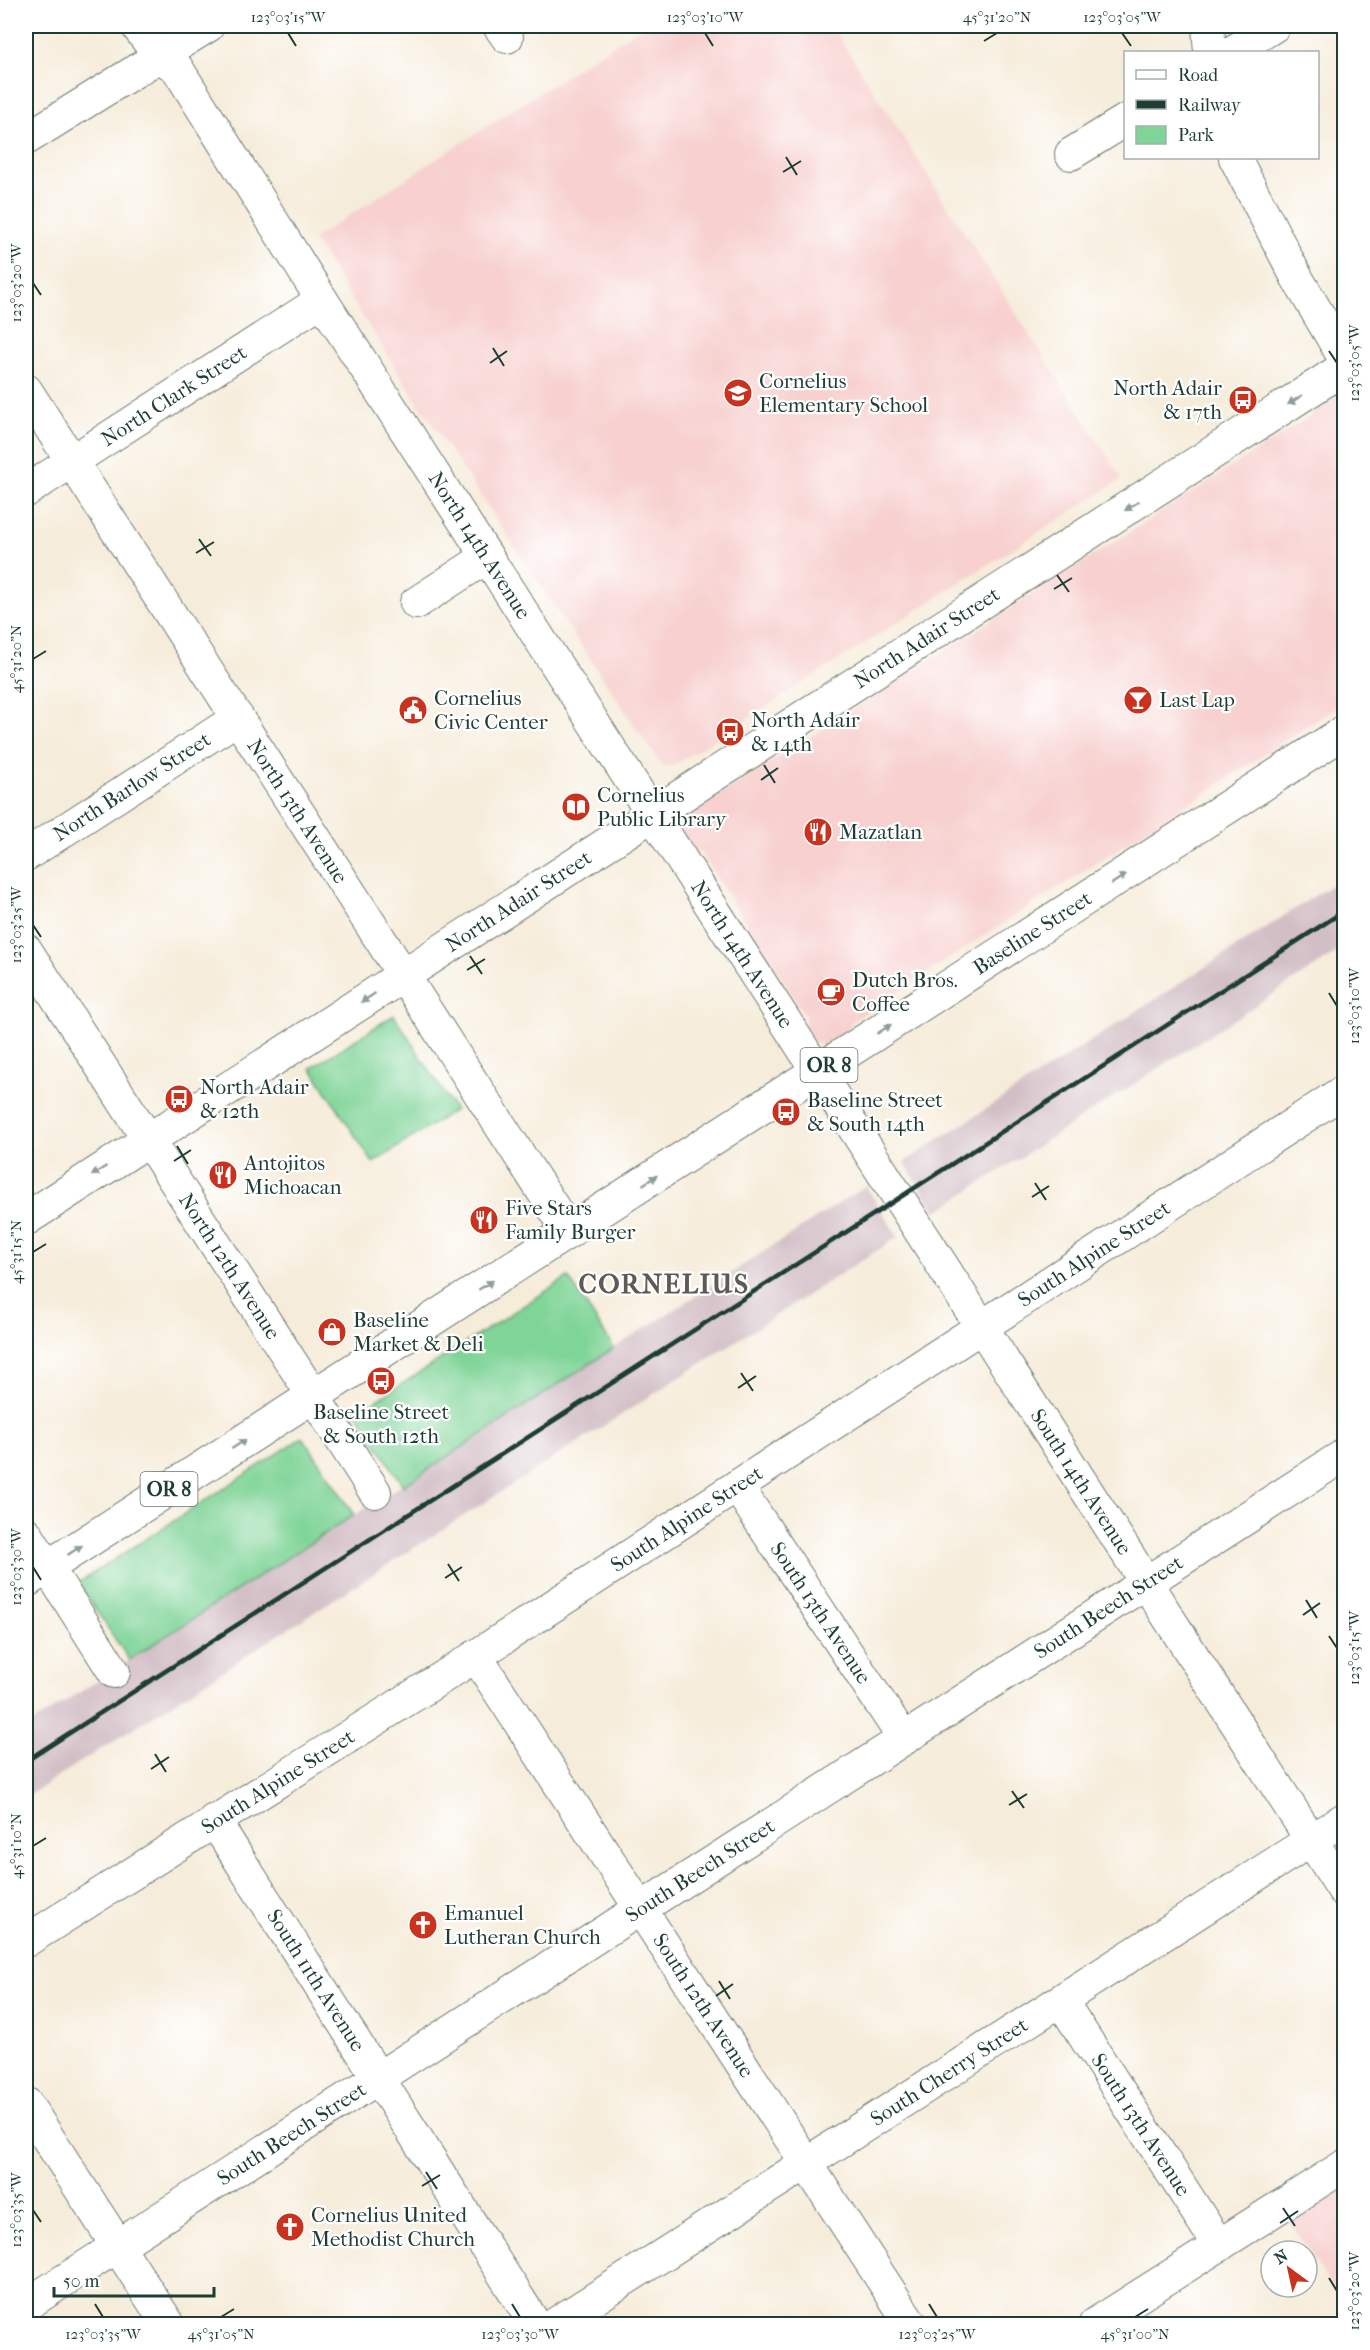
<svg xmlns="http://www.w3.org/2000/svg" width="1370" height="2350" viewBox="0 0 1370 2350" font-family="'IM FELL French Canon',serif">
  <rect width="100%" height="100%" fill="#fff"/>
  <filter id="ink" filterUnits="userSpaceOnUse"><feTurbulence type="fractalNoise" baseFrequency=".0167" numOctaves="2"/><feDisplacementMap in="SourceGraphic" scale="12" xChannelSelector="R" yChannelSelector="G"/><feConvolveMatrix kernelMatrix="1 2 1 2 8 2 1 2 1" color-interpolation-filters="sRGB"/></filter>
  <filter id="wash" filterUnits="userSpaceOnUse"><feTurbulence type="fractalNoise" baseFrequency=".008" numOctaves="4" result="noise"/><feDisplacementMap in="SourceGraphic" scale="24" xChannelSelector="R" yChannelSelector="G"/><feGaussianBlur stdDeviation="1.35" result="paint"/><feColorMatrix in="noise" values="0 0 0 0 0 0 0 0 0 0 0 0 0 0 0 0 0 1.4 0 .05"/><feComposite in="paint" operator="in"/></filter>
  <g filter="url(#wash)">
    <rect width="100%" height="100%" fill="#f6ecda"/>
    <path fill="#f7d0cf" d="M643,26h189l290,453 -449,287h-11l-241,-359 -108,-168z
      M1333,395l11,2v306l-492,318 -6,13 -19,12 -14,-5 -8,-14v-11l-105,-165 -12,-4 -12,-24 3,-9 20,-14h12l600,-384 7,-13z
      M1344,2178v128l-58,-90z"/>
    <path fill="#d2bec5" d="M1344,877v71l-408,264 -32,-50z
      M866,1186l32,51 -872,560v-70z"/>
    <path fill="#7fd497" stroke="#4f8866" stroke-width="1.5" d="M394,1015l61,95 -82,53 -62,-95z
      M568,1277l46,71 -211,138 -46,-73z
      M303,1437l51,78 -225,145 -51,-77z"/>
  </g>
  <g filter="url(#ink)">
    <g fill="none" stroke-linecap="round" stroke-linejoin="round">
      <g stroke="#6a7a6e" stroke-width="34">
        <g id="minor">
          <path id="s1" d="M137,26l23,31 17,11 145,232 1022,1591"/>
          <path d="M499,26l8,11"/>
          <path d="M1208,26l2,26"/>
          <path d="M1232,52l42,-26"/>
          <path d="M26,139l182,-113"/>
          <path d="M1071,154l55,-34"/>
          <path d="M1235,158l62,120 47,80"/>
          <path id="s2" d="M26,390l543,842"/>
          <path id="s3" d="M26,491l296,-191"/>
          <path d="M416,603l71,-46"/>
          <path id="s4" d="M26,855l212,-137"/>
          <path id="s5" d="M26,950l349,542"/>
          <path id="s6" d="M737,1486l167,253"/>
          <path d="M26,1533l88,139"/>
          <path id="s7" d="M476,1656l435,668"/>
          <path id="s8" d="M214,1820l321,504"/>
          <path id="s9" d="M26,1941l450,-285 868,-565"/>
          <path id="s10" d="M1062,2002l157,244"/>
          <path id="s11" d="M26,2305l1318,-850"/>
          <path id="s12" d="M555,2324l789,-505"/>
          <path d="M1095,2324l249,-158"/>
        </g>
      </g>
      <g stroke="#6a7a6e" stroke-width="35">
        <path id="major" d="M26,2104l142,220"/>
      </g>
      <g stroke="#6a7a6e" stroke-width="35">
        <g id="highway">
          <path id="s13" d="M26,1219l1318,-851"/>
          <path id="s14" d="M26,1581l1318,-849"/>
        </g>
      </g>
      <use href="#minor" stroke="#fff" stroke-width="32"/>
      <use href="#major" stroke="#fff" stroke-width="33"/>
      <use href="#highway" stroke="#fff" stroke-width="33"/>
      <path stroke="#1f3d34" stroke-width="4.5" d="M26,1761l1318,-850"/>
    </g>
    <defs><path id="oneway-solid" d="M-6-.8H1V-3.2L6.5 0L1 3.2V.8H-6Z" transform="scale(1.5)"/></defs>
    <g fill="#8f9e9a">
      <use href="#oneway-solid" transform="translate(1295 400) rotate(147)"/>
      <use href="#oneway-solid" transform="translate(1132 506) rotate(147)"/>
      <use href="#oneway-solid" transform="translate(1119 879) rotate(-33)"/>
      <use href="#oneway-solid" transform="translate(368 998) rotate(147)"/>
      <use href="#oneway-solid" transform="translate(884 1029) rotate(-33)"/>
      <use href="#oneway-solid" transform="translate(99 1171) rotate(147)"/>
      <use href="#oneway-solid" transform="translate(650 1180) rotate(-33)"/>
      <use href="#oneway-solid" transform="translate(486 1285) rotate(-32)"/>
      <use href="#oneway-solid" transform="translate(239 1444) rotate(-33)"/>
      <use href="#oneway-solid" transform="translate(75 1550) rotate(-33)"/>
    </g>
  </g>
  <path fill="none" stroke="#1f3d34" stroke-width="2" d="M288,33l8,13M705,33l8,13M1122,33l9,13M984,41l13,-8M786,157l11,18M783,172l18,-11M33,283l8,12M493,348l11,18M1329,351l8,12M490,363l17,-12M199,539l12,17M196,553l18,-11M1057,575l12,17M1054,589l18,-11M33,659l13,-8M764,765l11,18M761,780l17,-12M33,925l8,12M470,956l12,18M467,970l18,-11M1329,993l8,13M177,1146l11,18M174,1161l17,-11M1035,1183l11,17M1032,1197l17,-11M33,1252l13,-8M741,1373l12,18M738,1388l18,-12M448,1564l11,17M33,1567l8,13M445,1578l17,-11M1306,1600l11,18M1303,1615l17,-12M1329,1636l8,12M155,1754l11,18M151,1769l18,-12M1012,1791l12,17M1009,1805l18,-11M33,1846l13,-8M719,1981l11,18M716,1996l17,-12M426,2172l11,17M422,2186l18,-11M1283,2208l12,18M33,2210l8,12M1280,2223l18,-12M1329,2278l8,13M95,2304l8,13M512,2304l8,13M929,2304l8,13M221,2317l13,-8M1135,2317l13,-8"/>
  <defs>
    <g id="school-disc" transform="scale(1.5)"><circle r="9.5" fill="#c8321e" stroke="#fff"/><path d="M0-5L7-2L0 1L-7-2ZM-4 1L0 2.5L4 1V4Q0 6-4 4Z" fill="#fff"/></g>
    <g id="bus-disc" transform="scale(1.5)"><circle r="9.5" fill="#c8321e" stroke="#fff"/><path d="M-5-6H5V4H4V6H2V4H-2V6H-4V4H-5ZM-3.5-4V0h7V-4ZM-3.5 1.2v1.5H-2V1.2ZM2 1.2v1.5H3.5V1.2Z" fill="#fff"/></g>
    <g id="bar-disc" transform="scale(1.5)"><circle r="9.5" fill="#c8321e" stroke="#fff"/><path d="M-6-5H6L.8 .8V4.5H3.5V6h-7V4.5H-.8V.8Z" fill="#fff"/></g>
    <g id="civic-disc" transform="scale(1.5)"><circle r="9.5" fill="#c8321e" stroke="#fff"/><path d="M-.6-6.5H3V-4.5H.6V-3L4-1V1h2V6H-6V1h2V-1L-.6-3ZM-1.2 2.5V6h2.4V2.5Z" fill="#fff"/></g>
    <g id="library-disc" transform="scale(1.5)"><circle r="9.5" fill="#c8321e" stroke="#fff"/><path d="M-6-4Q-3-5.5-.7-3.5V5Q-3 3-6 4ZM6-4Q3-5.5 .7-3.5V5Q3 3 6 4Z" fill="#fff"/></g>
    <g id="restaurant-disc" transform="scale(1.5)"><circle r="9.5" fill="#c8321e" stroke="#fff"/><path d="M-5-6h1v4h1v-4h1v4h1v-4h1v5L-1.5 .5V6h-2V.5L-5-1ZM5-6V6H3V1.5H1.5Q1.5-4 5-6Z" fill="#fff"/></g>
    <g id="cafe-disc" transform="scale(1.5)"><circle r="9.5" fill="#c8321e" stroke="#fff"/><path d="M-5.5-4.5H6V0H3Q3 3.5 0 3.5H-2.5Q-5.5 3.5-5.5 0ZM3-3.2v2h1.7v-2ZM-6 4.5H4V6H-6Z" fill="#fff"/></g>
    <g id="shop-disc" transform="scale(1.5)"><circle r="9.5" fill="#c8321e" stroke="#fff"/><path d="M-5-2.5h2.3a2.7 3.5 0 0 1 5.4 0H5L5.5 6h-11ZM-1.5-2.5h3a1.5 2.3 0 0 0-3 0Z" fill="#fff"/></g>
    <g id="church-disc" transform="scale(1.5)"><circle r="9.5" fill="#c8321e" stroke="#fff"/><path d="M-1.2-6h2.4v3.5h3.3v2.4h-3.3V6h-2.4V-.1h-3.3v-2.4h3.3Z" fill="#fff"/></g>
  </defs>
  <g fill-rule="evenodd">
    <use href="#school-disc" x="738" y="393"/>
    <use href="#bus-disc" x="1243" y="400"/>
    <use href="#bar-disc" x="1138" y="700"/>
    <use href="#civic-disc" x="413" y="710"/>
    <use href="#bus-disc" x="730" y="732"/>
    <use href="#library-disc" x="576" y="807"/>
    <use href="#restaurant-disc" x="818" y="832"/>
    <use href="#cafe-disc" x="831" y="992"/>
    <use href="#bus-disc" x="179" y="1099"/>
    <use href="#bus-disc" x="786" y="1112"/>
    <use href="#restaurant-disc" x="223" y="1175"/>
    <use href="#restaurant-disc" x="484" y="1220"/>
    <use href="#shop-disc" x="332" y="1332"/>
    <use href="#bus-disc" x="381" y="1381"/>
    <use href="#church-disc" x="423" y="1925"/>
    <use href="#church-disc" x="290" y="2227"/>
  </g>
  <g text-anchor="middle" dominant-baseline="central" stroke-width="4.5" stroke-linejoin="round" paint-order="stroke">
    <g fill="#fff" stroke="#627771" stroke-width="1.5">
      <rect x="800.5" y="1048" width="57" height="34" rx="4.5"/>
      <rect x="140.5" y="1472" width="57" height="34" rx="4.5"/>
    </g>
    <g font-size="20" font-weight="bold" fill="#1f3d34">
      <text x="829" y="1065">OR 8</text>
      <text x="169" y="1489">OR 8</text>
    </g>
    <g font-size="21" fill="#1f3d34" stroke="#fff" text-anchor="start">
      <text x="759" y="381">Cornelius<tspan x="759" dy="24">Elementary School</tspan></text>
      <text x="1222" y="388" text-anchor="end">North Adair<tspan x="1222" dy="24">&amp; 17th</tspan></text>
      <text x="434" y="698">Cornelius<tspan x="434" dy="24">Civic Center</tspan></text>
      <text x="1159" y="700">Last Lap</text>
      <text x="751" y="720">North Adair<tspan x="751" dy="24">&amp; 14th</tspan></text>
      <text x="597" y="795">Cornelius<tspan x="597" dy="24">Public Library</tspan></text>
      <text x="839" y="832">Mazatlan</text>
      <text x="852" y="980">Dutch Bros.<tspan x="852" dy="24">Coffee</tspan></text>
      <text x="200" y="1087">North Adair<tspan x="200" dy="24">&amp; 12th</tspan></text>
      <text x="807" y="1100">Baseline Street<tspan x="807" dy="24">&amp; South 14th</tspan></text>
      <text x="244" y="1163">Antojitos<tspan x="244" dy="24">Michoacan</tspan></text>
      <text x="505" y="1208">Five Stars<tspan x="505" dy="24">Family Burger</tspan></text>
      <text x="353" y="1320">Baseline<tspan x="353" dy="24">Market &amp; Deli</tspan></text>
      <text x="381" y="1412" text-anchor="middle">Baseline Street<tspan x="381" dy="24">&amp; South 12th</tspan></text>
      <text x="444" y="1913">Emanuel<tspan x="444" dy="24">Lutheran Church</tspan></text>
      <text x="311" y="2215">Cornelius United<tspan x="311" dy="24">Methodist Church</tspan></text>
    </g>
    <g font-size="21" fill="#1f3d34" stroke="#fff">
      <text stroke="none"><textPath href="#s3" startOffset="176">North Clark Street</textPath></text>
      <text stroke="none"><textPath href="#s1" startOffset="624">North 14th Avenue</textPath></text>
      <text stroke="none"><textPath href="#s13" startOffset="1072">North Adair Street</textPath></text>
      <text stroke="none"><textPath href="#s4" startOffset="126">North Barlow Street</textPath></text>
      <text stroke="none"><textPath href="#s2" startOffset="501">North 13th Avenue</textPath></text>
      <text stroke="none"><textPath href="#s13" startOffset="586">North Adair Street</textPath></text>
      <text stroke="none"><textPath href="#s14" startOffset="1197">Baseline Street</textPath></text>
      <text stroke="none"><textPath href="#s1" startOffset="1110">North 14th Avenue</textPath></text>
      <text stroke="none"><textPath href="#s9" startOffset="1270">South Alpine Street</textPath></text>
      <text stroke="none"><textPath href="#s5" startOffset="376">North 12th Avenue</textPath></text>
      <text stroke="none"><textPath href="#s1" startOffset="1737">South 14th Avenue</textPath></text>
      <text stroke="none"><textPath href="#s9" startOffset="784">South Alpine Street</textPath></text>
      <text stroke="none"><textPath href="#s11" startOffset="1288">South Beech Street</textPath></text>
      <text stroke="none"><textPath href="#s6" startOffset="152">South 13th Avenue</textPath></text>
      <text stroke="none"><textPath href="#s9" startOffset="298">South Alpine Street</textPath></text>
      <text stroke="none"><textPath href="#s11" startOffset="802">South Beech Street</textPath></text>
      <text stroke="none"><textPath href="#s8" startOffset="190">South 11th Avenue</textPath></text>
      <text stroke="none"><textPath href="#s7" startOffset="417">South 12th Avenue</textPath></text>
      <text stroke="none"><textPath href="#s12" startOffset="468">South Cherry Street</textPath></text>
      <text stroke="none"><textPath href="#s10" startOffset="146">South 13th Avenue</textPath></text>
      <text stroke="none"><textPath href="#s11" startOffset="316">South Beech Street</textPath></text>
    </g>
    <g font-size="27" font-weight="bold" letter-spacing="1.5" fill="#5d5b55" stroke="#fff">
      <text x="664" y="1284">CORNELIUS</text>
    </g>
  </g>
  <rect width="1370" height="2350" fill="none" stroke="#fff" stroke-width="66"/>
  <rect x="1124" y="51" width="195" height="108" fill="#ffffff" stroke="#a5b1ae" stroke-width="1.5"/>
  <rect x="1136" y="70" width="30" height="9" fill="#ffffff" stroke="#a5b1ae" stroke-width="1.5"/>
  <text x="1178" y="81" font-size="18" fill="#1f3d34">Road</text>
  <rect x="1136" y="100" width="30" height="9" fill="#1f3d34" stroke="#a5b1ae" stroke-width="1.5"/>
  <text x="1178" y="111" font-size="18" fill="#1f3d34">Railway</text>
  <rect x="1136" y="126" width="30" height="18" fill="#7fd497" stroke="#a5b1ae" stroke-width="1.5"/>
  <text x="1178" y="141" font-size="18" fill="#1f3d34">Park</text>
  <g transform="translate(1289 2269) rotate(327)"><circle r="28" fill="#ffffff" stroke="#a5b1ae" stroke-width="1.5"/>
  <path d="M0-4.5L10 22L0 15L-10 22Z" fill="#c8321e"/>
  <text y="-9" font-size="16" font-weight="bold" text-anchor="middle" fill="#1f3d34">N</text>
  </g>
  <path d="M54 2287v9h160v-9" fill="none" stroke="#1f3d34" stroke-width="3"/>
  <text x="63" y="2287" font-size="18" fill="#1f3d34" stroke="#ffffff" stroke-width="4.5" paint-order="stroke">50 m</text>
  <rect x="33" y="33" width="1304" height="2284" fill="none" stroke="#1f3d34" stroke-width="2"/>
  <g font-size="15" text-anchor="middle" fill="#1f3d34">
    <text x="288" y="22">123°03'15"W</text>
    <text x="705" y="22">123°03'10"W</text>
    <text x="997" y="22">45°31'20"N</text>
    <text x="1122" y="22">123°03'05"W</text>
    <text transform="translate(16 283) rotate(-90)" y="5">123°03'20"W</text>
    <text transform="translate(1354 363) rotate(-90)" y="5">123°03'05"W</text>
    <text transform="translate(16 659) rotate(-90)" y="5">45°31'20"N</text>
    <text transform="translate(16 925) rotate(-90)" y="5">123°03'25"W</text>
    <text transform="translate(1354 1006) rotate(-90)" y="5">123°03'10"W</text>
    <text transform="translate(16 1252) rotate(-90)" y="5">45°31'15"N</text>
    <text transform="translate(16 1567) rotate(-90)" y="5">123°03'30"W</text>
    <text transform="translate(1354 1648) rotate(-90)" y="5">123°03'15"W</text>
    <text transform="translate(16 1846) rotate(-90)" y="5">45°31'10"N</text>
    <text transform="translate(16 2210) rotate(-90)" y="5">123°03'35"W</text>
    <text transform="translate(1354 2291) rotate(-90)" y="5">123°03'20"W</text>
    <text x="103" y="2339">123°03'35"W</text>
    <text x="221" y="2339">45°31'05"N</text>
    <text x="520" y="2339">123°03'30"W</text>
    <text x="937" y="2339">123°03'25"W</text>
    <text x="1135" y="2339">45°31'00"N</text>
  </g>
</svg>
